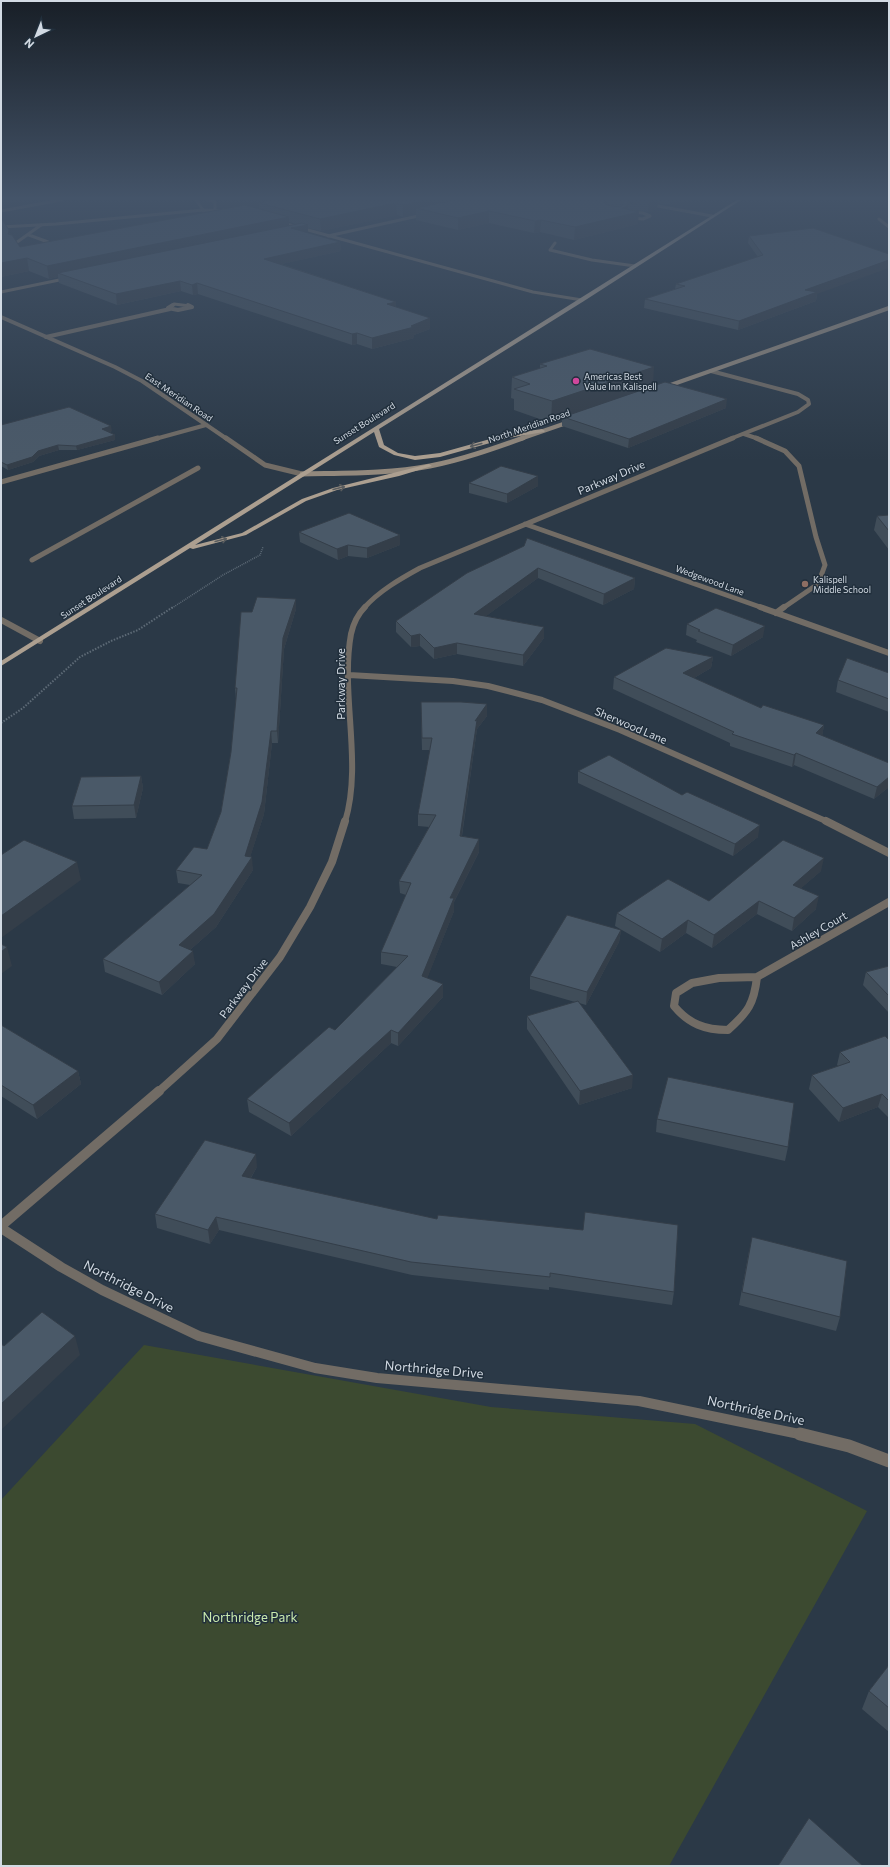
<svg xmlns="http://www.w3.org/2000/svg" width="890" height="1867" viewBox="0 0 890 1867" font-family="Commissioner,sans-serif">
  <rect width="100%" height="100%" fill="#2b3947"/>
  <path fill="#3c4a30" d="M144,1345l347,62 204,17 172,87 -198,355h-668v-366z"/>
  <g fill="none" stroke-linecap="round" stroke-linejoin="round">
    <path stroke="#5d6a76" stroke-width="1.5" stroke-dasharray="1 1" stroke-linecap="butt" d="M172,608l51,-33 37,-20 3,-8"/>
    <path stroke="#5d6a76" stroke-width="2" stroke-dasharray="1.5 1.5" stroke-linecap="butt" d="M1,723l22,-15 57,-51 31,-16 27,-11 35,-23"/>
    <path stroke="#726c65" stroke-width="3" d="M196,200l7,10
      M210,200l5,2v8
      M1,211l60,-11
      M629,218l14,1 7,-3 -7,-3 -12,-1
      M29,235l19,7 -3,5 -6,1
      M328,236l99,-22
      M555,243l-5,7 42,10 43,6
      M13,245l28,-20
      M171,306l3,-2 16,2"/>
    <path stroke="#726c65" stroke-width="4" d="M173,305l-5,3 10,2 14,-3 -4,-2
      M46,337l124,-28
      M744,434l15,5
      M155,439l51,-14"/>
    <path stroke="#726c65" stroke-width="5" d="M756,438l29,13 14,15 17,71 9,28 -7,19 -35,24
      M1,482l157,-44
      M32,560l166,-92"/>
    <path stroke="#726c65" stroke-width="6" d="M776,613l8,-6"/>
    <path stroke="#726c65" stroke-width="3" d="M647,204l65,12
      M879,219l10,8
      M1,292l68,-14"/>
    <path stroke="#726c65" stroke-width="4" d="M1,317l114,50 27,14 85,58
      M711,371l87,23 10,6 1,4 -11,8 -68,27"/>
    <path stroke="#726c65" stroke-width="5" d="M226,438l39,27 37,9
      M525,524l238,84
      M364,608c15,-17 36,-29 56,-40l313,-130"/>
    <path stroke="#726c65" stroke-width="6" d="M760,607l129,46
      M1,620l39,21
      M349,675l104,6 35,5 54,14 78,30 208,92
      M345,822c18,-59 -5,-128 6,-188 2,-9 7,-20 14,-27"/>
    <path stroke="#726c65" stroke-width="8" d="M826,821l63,32
      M757,977c-3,27 -9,35 -29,53 -23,0 -39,-6 -54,-24l2,-13 16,-10 27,-5z
      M757,977l132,-75
      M158,1092l59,-53 63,-82 30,-50 22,-45 13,-41"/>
    <path stroke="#726c65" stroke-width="10" d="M1,1226l158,-135
      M1,1228l60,39 41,23 97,46 116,32 62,10 262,23 165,34"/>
    <path stroke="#726c65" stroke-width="13" d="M800,1434l49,12 40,15"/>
    <path stroke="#726c65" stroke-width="3" d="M279,222l254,70 49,8
      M1,227l55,-3 147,-14 24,1"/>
    <path stroke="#93897d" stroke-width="4" d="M665,387l224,-79
      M520,439l52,-18"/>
    <path stroke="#93897d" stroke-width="5" d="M302,474c42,-1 86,0 128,-8 31,-6 62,-17 93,-28"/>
    <path fill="#ac9f90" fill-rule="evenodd" d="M737,200h4l-157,101 -205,128 5,16 14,8 17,3 25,-3 68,-19 34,-5 3,2 -1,1 -36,6 -68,19 -25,3 -21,-5 -15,-8 -5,-15 -179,113 47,-12 60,-34 31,-11 96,-24 3,2 -33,10 -62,14 -31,11 -60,34 -53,14 -3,-1 -189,118v-5z"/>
  </g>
  <path fill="#404d59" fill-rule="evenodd" d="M273,200h416l-19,5 -13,-2v6l-9,3 -12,-2 2,14 -64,16 -34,-8 -6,1 -45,-10 -31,7 -42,-10v-6l-13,3 -6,-2 -76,16 -13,-3v5l32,9 1,9 -60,13 115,38v5l34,22 -16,6v3l-42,11 -15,-5 -5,1 -154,-51 -5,1 -12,-4 -64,14 -58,-22 -1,-6 -9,2 -20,-8 -28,6v-59l9,16 10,13 239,-38v-6zM289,222l7,2 -7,2z
    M749,236l68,58 -1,7 -78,29 -94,-22 1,-9 30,-10 1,-5 82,-27 -10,-14z
    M540,364l113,22 73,22 -98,40 -66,-22v-7l-11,4 -37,-13v-11l-3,-1 1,-21 28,-8z
    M1,425l111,6 -3,1 6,3v5l-38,10h-18l-20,6 -6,6 -25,8 -7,-4z
    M469,483l69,3 -31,17 -38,-10z
    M889,515v35l-15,-20 3,-14z
    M299,532l101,3v10l-33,13 -19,-2 -10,4 -38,-18z
    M524,546l111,32 -1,11 -31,16 -65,-27 -52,38 58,11v11l-21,28 -66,-12 -23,5 -14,-13 -9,1 -15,-15v-11z
    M296,609l-12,40 -6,94h-6l-8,71 -14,43 3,13 -37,57 -26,23 5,14 -33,31 -57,-23 -2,-13 87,-74 -12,-2 -2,-13 31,-21 14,-37 10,-60 5,-52 -1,-12 17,-76z
    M687,624l76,13 -32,19 -35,-14 1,-2 -11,-5z
    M713,657l-2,11 -17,10 67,30 63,17 -2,11 67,27v24l-15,12 -80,-34 -2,2 -62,-21v-3l-117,-54 1,-12z
    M889,673v39l-53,-20 2,-12z
    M421,714l66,2 -10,13 -15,107 17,3v13l-25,50v9l-27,67 16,19 -45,49 -7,-3 -100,93 -42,-24 -2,-13 88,-69 62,-63 -16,-3v-12l25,-57 -6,-2 -1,-12 30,-54 -11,-1v-12l12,-64h-8z
    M578,771l180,66 -25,19 -155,-73z
    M141,776l2,12 -7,30 -62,1 -2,-13z
    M821,871l-20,17 15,21 -24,22 -35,-17 -45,34 -26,-15 -26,19 -45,-26 2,-13 92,-12z
    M621,930l-2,12 -33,63 -7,-2 53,85 -53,17 -52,-76v-13l48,-14 -45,-13v-13z
    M889,966v47l-26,-28 3,-13z
    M1,1025l77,46 3,13 -44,35 -36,-23z
    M889,1040v78l-11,-11 -39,15 -30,-33 3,-14 26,-9 -1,-1 3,-13z
    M657,1119l131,28 -3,14 -129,-29z
    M257,1167l-6,11 423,114 -2,13 -123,-18v3l-137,-15 -193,-45 -9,14 -53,-16 -2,-14z
    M749,1251l91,66 -4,14 -97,-26z
    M889,1665v67l-27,-23 7,-18z"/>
  <path fill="#343e49" d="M1,200h30l-30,5z
    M427,200h55l-66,8v6l-13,3v-12z
    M606,200h1l-1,11 -2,-9z
    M649,200h9l-1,9 -9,3z
    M670,200h19l-19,5z
    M396,203l1,12 -76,16 -1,-12z
    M628,203l-1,12 12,-3 -1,12 -64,16 1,-13 47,-19z
    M489,211v12l-31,7v-12z
    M289,217v12l-231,44v4l-9,2 -2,-13z
    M541,220l-1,12 -6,1 1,-12z
    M308,225v9l-17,-6z
    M340,242l1,9 -77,17v-9z
    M27,258l2,13 -28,6v-14z
    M889,260v8l-72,26 -1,7 -78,29 1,-9 66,-31z
    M180,281l1,10 -64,14 -1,-11z
    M197,283l1,11 -5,1 -1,-10z
    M396,302v10l-9,-8z
    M430,318v11l-16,6v3l-42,11v-11l39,-12z
    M357,333v11l-5,1v-11z
    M654,367l-1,20 -90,30 -1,2 -11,4 1,-22z
    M727,399l-1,9 -98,40 1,-9z
    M111,426l1,5 -9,3 -1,-5z
    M115,435v5l-38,10 -1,-4z
    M58,445l1,5 -20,6 -6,6 -25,8 -1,-5 31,-14z
    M538,476v10l-31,17v-9z
    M400,535v10l-33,13v-10z
    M348,545v11l-10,4 -1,-11z
    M538,568v10l-64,47v-11z
    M635,578l-1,11 -31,16 1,-11z
    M296,599v10l-12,40 -6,94 -1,-12 6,-93z
    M765,626l-2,11 -32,19 2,-11z
    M544,627v11l-21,28v-11z
    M420,634v12l-9,1v-11z
    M457,643v11l-23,5v-11z
    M713,657l-2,11 -29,17 1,-12z
    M487,704v12l-10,13 -17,119v-12l15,-115z
    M824,725l-2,12 -6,-4z
    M271,731l1,12 -8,71 -16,50 4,-7 1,13 -37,57 -35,31 -2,-13 66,-89z
    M796,753l-2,12 -2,2 2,-12z
    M141,776l2,12 -7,30 -2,-13z
    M889,777v10l-15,12 3,-12z
    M760,825l-2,12 -25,19 2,-12z
    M479,839v13l-25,50v9l-31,78 -1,-13 28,-78z
    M824,858l-3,13 -30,26 2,-12z
    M77,862l4,18 -80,58v-22z
    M819,896l-3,13 -24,22 2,-13z
    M759,901l-2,13 -45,34 2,-13z
    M688,920l-2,13 -26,19 2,-13z
    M621,930l-2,12 -33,63 1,-13z
    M7,947l5,19 -11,8v-22z
    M193,951l2,13 -33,31 -3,-13z
    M443,984v13l-45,49v-13z
    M391,1030v13l-100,93 -2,-13z
    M78,1071l3,13 -44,35 -4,-14z
    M633,1075l-1,13 -53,17 1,-14z
    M882,1094l-4,13 -39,15 4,-14z
    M256,1154l1,13 -13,22 -2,-13z
    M216,1217l3,13 -9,14 -2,-14z
    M75,1336l5,19 -79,75v-26z"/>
  <path fill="#4a5968" stroke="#343e49" d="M273,200h154l-24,5 -7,-2 -76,16 -61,-16z
    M455,200h151l-2,2 2,3 14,2 3,-2 -2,-4 -11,-1h19l1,2 6,2 -8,-1 -2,4 -4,1 17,4 -64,15 -34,-7 -6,1 -46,-10 -31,7 -42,-10z
    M245,205l44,12 -242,49 -20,-8 -26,5v-45l8,12 -1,4 4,1 8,12z
    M302,223l6,2 -17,3 49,14 -76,17 132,43 -9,2 43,14 -19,8 3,1 -42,11 -15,-5 -5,1 -155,-51 -5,2 -12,-4 -64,13 -58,-21z
    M813,228l76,26v6l-84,30 12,2 -78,29 -94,-22 40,-13 -9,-2 87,-29 -14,-19z
    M590,349l64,18 -102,34 -38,-12 16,-5 -18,-7 35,-11 -7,-2z
    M665,382l62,17 -98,40 -66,-22z
    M69,407l42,19 -9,3 13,6 -39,11 -18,-1 -20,6 -6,6 -25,8 -6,-3v-37z
    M501,466l37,10 -31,18 -38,-11z
    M349,513l51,22 -33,13 -19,-3 -11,4 -38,-17z
    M889,515v16l-12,-15z
    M527,538l108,40 -31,16 -66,-26 -64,46 70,13 -21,28 -66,-12 -23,5 -14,-14 -9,2 -15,-15 71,-48 57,-27z
    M257,597l39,2 -13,39 -6,93h-6l-9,71 -17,54 7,1 -38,57 -35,31 14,6 -34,31 -56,-23 99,-84 -26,-5 18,-23 13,2 14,-37 10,-60 6,-64h-2l6,-76h11z
    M716,608l49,18 -32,19 -35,-14 2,-1 -13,-6z
    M666,648l47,9 -30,16 78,35 2,-3 61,20 -8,8 73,30v14l-12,10 -81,-34 -2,2 -62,-21 2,-2 -120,-55z
    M847,658l42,15v26l-51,-19z
    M421,702h40l26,2 -12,17 2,-1 -17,116 19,3 -29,59h4l-32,78 21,8 -45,49 -7,-3 -102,93 -42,-24 82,-72 6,3 73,-74 -27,-4 30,-69 -12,-2 37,-66 -18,-1 14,-76h-10z
    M609,755l73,40 5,-3 73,33 -25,19 -157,-73z
    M141,776l-7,29 -62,1 9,-29z
    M24,840l53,22 -76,54v-61z
    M783,840l41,18 -31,27 26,11 -25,22 -35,-17 -45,34 -26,-15 -26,19 -45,-26 51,-34 41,22z
    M567,915l54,15 -34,62 -57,-16z
    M1,944l6,3 -6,5z
    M889,966v30l-23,-24z
    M578,1001l55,74 -53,16 -53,-75z
    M1,1025l77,46 -45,34 -32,-20z
    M885,1036l4,4v61l-7,-7 -39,14 -31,-33 38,-13 -10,-10z
    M668,1077l126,26 -6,44 -131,-28z
    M205,1140l51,14 -14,22 195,43 1,-4 145,15 2,-18 93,13 -4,67 -124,-19v4l-139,-15 -195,-45 -8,13 -53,-16z
    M752,1237l95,24 -7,56 -98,-25z
    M42,1312l33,24 -74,68v-60l3,2z
    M889,1665v43l-20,-17z
    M809,1818l54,48h-85z"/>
  <defs><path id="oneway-shaft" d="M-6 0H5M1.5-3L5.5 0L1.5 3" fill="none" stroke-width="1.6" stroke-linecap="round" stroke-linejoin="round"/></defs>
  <g stroke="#595c5e">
    <use href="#oneway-shaft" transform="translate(476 445) rotate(165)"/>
    <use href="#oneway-shaft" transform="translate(339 488) rotate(-14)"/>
    <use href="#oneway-shaft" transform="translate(221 540) rotate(-14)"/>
  </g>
  <linearGradient id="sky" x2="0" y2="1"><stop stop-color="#181f27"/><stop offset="0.43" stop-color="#445469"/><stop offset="1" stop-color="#445469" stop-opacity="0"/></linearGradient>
  <rect width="890" height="461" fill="url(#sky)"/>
  <circle fill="#d1479c" stroke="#212f3c" stroke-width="1.5" cx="576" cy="381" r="4"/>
  <circle fill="#8d6e63" stroke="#212f3c" stroke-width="1.5" cx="805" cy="584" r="4"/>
  <g text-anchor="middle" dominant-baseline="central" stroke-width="3" stroke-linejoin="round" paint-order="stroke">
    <g font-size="9" fill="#d2dae3" stroke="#212f3c" text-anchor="start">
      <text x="584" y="376">Americas Best<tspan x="584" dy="10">Value Inn Kalispell</tspan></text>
      <text x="813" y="579">Kalispell<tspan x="813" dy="10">Middle School</tspan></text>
    </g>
    <g font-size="9" fill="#d2dae3" stroke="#212f3c">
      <text transform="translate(179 397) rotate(34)">East Meridian Road</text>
      <text transform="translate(364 423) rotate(-32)">Sunset Boulevard</text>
      <text transform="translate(529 426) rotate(-19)">North Meridian Road</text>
      <text transform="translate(710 580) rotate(20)">Wedgewood Lane</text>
      <text transform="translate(91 597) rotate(-33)">Sunset Boulevard</text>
    </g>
    <g font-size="11" fill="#d2dae3" stroke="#212f3c">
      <text transform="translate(611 477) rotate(-23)">Parkway Drive</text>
      <text transform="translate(340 684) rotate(-90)">Parkway Drive</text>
      <text transform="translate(631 725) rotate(23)">Sherwood Lane</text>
      <text transform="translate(818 930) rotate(-30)">Ashley Court</text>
      <text transform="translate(243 988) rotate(-53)">Parkway Drive</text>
    </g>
    <g font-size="13" fill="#d2dae3" stroke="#212f3c">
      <text transform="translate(129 1286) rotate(27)">Northridge Drive</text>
      <text transform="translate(434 1369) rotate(5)">Northridge Drive</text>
      <text transform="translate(756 1410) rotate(12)">Northridge Drive</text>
    </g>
    <g font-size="13" fill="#caeaad" stroke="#212f3c">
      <text x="250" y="1617">Northridge Park</text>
    </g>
  </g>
  <rect width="890" height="1867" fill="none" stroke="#d2dae3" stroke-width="4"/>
  <g transform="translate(36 36) rotate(223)" stroke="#212f3c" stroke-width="3" paint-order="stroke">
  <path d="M0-3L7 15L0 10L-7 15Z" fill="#d2dae3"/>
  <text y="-6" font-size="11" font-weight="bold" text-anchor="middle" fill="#d2dae3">N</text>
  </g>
</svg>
